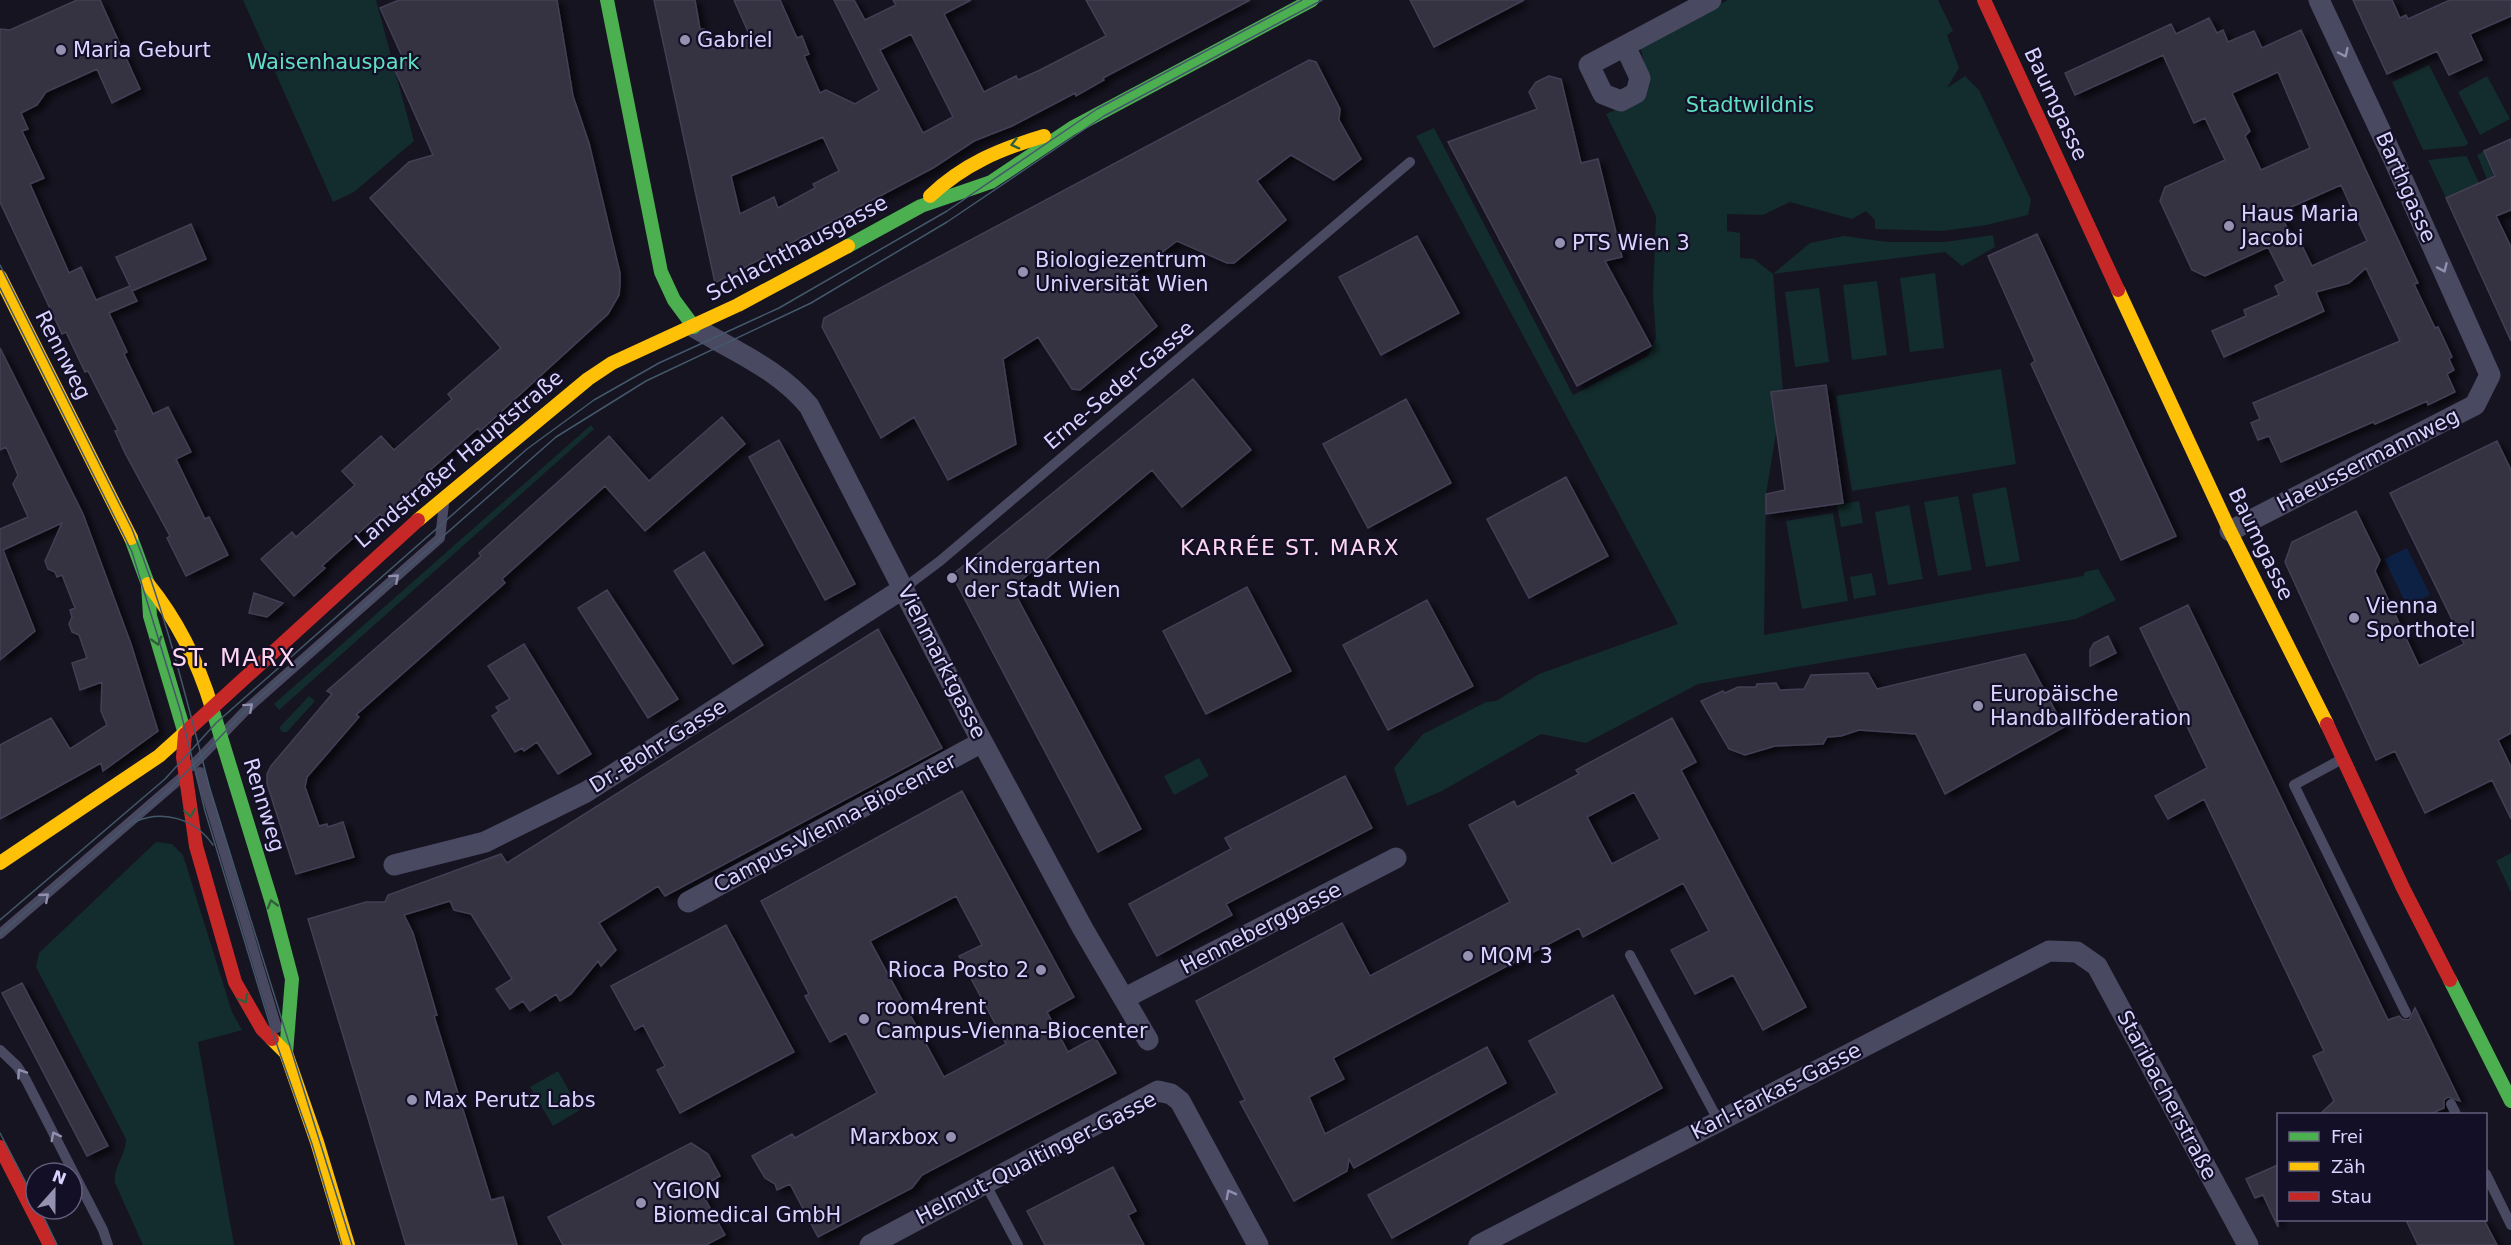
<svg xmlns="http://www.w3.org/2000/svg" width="2511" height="1245" viewBox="0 0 2511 1245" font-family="'DejaVu Sans',sans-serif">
  <defs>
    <filter id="shadow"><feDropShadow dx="6" dy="4" stdDeviation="3" flood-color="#0009"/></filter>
  </defs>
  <rect width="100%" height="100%" fill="#161421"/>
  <path fill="#132c2d" d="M243,0h133l38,141 -60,51 -21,10z
    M1728,0h210l15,31 -6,4 12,33 -12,20 18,-12 14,14 52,110 -3,15 -42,10 -44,6 -67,-2v-9l-9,-9 -14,8 -62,-17 -27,13 -36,-1v17l13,2v25l14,1 19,15 37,-31 34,-7 43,6h58l48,-7 2,12 -33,19 -17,-14 -172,22 10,117 -17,103 -2,141 319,-59 2,-4 13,-3 18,31 -40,19 -378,65 -112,59 -45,-9 -99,57 -35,15 -13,-38 29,-34 63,-32 10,-1 43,-27 139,-50 -262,-488 18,-8 139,267 75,-39 8,-18 -3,-42 3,-80 -50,-102 33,-14 9,-20 -8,-35z
    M2429,65l39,78 -3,3 -42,4 -31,-68z
    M2487,76l23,43 -30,16 -22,-43z
    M2484,151l11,25 -8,3 -10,-24z
    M2464,156l3,1 12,26 -33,15 -18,-38z
    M1935,273l9,75 -34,4 -10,-74z
    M1877,281l10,74 -35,5 -9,-75z
    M1819,288l10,74 -34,5 -10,-75z
    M2001,369l15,95 -164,27 -16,-95z
    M591,425l3,4 -315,281 -5,-6z
    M2006,487l14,74 -34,6 -14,-73z
    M1958,496l14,74 -34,6 -14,-74z
    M1859,501l4,22 -22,4 -4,-22z
    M1909,505l14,74 -35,6 -13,-73z
    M1833,513l15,88 -46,8 -16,-88z
    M1872,573l4,22 -22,4 -4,-22z
    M309,696l6,5 -28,31h-5l-3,-4z
    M1199,758l10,18 -35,19 -10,-19z
    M156,842l16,2 11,11 49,157 10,18 -44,12 36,203h-91l-28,-62c-3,-14 11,-28 11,-44l-90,-172 3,-14z
    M2511,853v39l-15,-31z
    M558,1071l22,39 -27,16 -23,-39z"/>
  <path fill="#0d2144" d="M2407,548l23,47 -23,11 -23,-47z"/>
  <path fill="#343243" stroke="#433f54" stroke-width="1.5" fill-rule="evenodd" filter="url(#shadow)" d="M77,0h23l40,89 -28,14 -15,-34 -51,23 -9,13 -16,8 7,16 -6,2 22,47 -14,6 39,89 12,-6 15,33 34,-14 -14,-29 75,-33 15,35 -74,32 -1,-2 6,12 -28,12 18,39 -3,2 29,60 15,-7 17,33 6,12 -15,7 29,60 4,-2 19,38 -42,21 -19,-38 3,-2 -45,-83 -10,-22 3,-1 -30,-59 -3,1 -19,-40 -4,2 -62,-132v-173l10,1z
    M399,0h158l16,96 16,47 31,130v12l-1,10 -11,19 -128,117 -2,-3 -59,52 3,3 -39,34 -3,-3 -58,52 3,2 -31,28 -33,-37 31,-27 4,5 59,-52 -13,-14 39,-35 13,14 58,-51 -4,-5 53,-46 -131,-150 39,-36 24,-7 -38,-85 11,-5 -26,-57z
    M654,0h41l5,29h4l9,20 36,-15 -15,-34h46l17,38 5,-2 7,18 -5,2 16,37 6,-3 29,14 24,-14 -45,-90h20l11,20 31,-15 -3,-5h78l-27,14 40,78 32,-16 2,4 22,-10 66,-34 -20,-36h164l-147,78 1,2 -28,16 -1,-3 -63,33 -38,15 -41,27 -218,115zM911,34l42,83 -30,16 -43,-83zM823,137l16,34 -26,13 2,4 -37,20 -4,-11 -34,17 -9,-38z
    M1410,0h114l-90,47z
    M2353,0h39l8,18 6,-3 2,4 42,-19h61v16l-41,18 12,26 -33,15 -12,-24 -50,23z
    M2209,18l8,15 6,-3 5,12 26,-11 8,17 39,-18 117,253 -4,1 21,44 3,-1 14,30 -3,2 5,11 -7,4 8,18 -27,13 -1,-4 -52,23 -2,-2 -92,40 -12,-26 -11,4 -7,-17 9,-4 -7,-16 147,-62 -34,-73 -17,15 -33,9 8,19 -100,46 -12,-26 34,-15 -2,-6 35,-15 -4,-9 10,-5 -17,-34 -63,29 -13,-6 -32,-69 5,-14 60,-27 -20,-42 -11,5 -31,-68 -88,40 -10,-22 106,-49 5,10zM2278,72l32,76 -49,22 -16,-34 5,-5 -18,-38zM2341,185l26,56 -55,25 -11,-22 -6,2 -15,-34z
    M1309,60l7,2 24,47 -1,11 22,39 -27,21 -43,-25 -34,26 29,39 -52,43h-7l-50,-22 -53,40 33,45 -77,64 -8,-1 -34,-52 -35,22 13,85 -68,36 -34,-63 -33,21 -59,-111 2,-9z
    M1549,76l12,3 20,84 17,-4 24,98 -17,4 46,85 -74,40 -129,-244 89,-33 -8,-17 7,-10z
    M2511,139v71l-15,6 15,31v94l-65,-143 49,-22 -11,-25z
    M2037,234l139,302 -55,24 -90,-196 4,-3 -47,-105z
    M1417,236l42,77 -78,42 -42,-78z
    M0,348l83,166 48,130 27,87 -55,40 -2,-8 -101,56v-74l51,-27 19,31 37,-24 -6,-14 1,-29 -22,8 -8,-27 15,-5 -8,-23 -7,-3 -3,-8 3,-7 -2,-7 5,-2 -13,-33 -5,2 -2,-5 -7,-3 -3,-8 17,-38 -59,27 32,81 -35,29v-131l28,-12 -15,-33 5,-9 -12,-28 -6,3z
    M1193,379l58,71 -69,57 -30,-37 -140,118 129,241 -43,23 -146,-277z
    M1826,385l17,118 -77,11v-20l19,-4 -14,-98z
    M1406,399l45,84 -83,45 -45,-84z
    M722,417l23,27 -100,87 -40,-45 -103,93 3,4 -149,132 3,2 -52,60 -2,10 14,39 8,-2 1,3 15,-5 11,35 -58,17 -29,-90v-10l4,-8 61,-72 -5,-3 154,-135 -2,-3 130,-117 40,45z
    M779,440l76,144 -30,16 -76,-143z
    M2497,441l14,29v263l-13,7 13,27v52l-19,-39 -67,33 -30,-62 -19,9 -91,-198 7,-20 64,-31 24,49 -5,11 44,95 45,-22 -74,-151z
    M1566,477l42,79 -79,42 -42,-79z
    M704,552l59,93 -30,19 -59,-93z
    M1247,587l44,84 -85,43 -43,-83z
    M607,590l71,109 -30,19 -70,-110z
    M254,593l29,10 -16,14 -18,-4z
    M1427,600l46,86 -85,44 -45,-85z
    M2188,605l200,415 11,-4 3,3 7,1 6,-12 45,93 -12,-4 -4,3v8l-14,6h-110l14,-13 -21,-45 11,-5 -120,-252 -36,20 -13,-23 52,-28 -67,-140z
    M878,629l64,119 -277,148 -7,-10 -59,37 17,27 -15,16 -3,-5 -27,33 -11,7 -4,-7 -26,17 -7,-10 -13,8 -14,-20 16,-10 -41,-65 -17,-4 -4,-9 -46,14 9,18 24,82 -3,1 57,184 12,-3 14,48h-111l-98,-326 58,-17h19l3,-7 113,-41 6,9z
    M2108,636l8,17 -26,13v-16l4,-7z
    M524,644l67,110 -33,20 -21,-32 -13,9 -2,-3 -7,4 -23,-36 7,-5 -3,-4 14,-8 -22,-33z
    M2025,654l39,73 -119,67 -29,-60 -57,-4 -18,6 -14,1 -4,7 -48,2 -30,9 -16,-6 -28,-48 22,-10 2,2 13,-6h18l1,-3 19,-1 4,7 24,-1 7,-14 57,-2 9,16z
    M1672,718l24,44 -15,8 125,237 -43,23 -30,-55 -38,19 -24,-44 38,-19 -26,-48 -100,54 -4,-9 -246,130 11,21 -35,18 16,37 162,-87 19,36 -152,85 -5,-9 -2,12 -53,30 -54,-99 5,-2 -49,-99 146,-78 28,53 140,-74 -41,-77 45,-24 3,6 62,-33 -3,-4zM1634,792l26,47 -48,25 -25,-47z
    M1345,776l27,52 -146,76 6,11 -75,41 -28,-52 102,-55 -6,-11z
    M962,791l112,206 -27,15 21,40 27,-15 21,36 -194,102 -10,13 -94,49 -28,-53 -13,6 -2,-6 -10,-6 -13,-22 40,-22 3,4 82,-45 -31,-60 -16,9 -25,-46 4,-2 -48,-93zM956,896l26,49 -23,11 47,88 -62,33 -74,-136z
    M726,925l68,127 -114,61 -23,-43 8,-4 -22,-41 -8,5 -24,-44z
    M22,983l86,163 -21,10 -85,-163z
    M1613,995l49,93 -270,150 -24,-43 189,-102 -28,-52z
    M691,1143l17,11 12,22 -21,12 26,47 -19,10h-143l-15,-28z
    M2278,1165v62l-15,-32 -8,3 -9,-19z
    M1113,1167l23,44 -8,4 16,30h-99l-18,-34z
    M2406,1220h78l13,25h-79z"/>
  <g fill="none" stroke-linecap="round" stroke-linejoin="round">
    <path stroke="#4a4962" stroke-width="10" d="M904,588l36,-27 470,-399
      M2342,759l-48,26 112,228
      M192,766l57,-59 191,-169 4,-34
      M200,772l77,256
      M0,934l181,-156
      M1630,955l88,165
      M0,1050l17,16 9,14 77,150 5,15
      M2451,1104l5,10
      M2486,1174l25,51
      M985,1183l33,62"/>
    <path stroke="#4a4962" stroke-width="21" d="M1625,46l15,32 -4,15 -15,8 -18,-7 -14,-29 122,-65
      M694,327c41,25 83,41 115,79l161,313 113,210 65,111
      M2230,531l245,-126 15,-30 -97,-217 -74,-158
      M394,865l91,-23 101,-50 318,-204
      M688,902l294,-160
      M1125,998l271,-140
      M870,1245l288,-154 13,3 9,7 78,144
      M1479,1245l570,-294 28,1 20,14 151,279"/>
    <path stroke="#4caf50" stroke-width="14" d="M607,0l54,272 13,28 20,27
      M848,246l73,-40 70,-24 81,-54 240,-128
      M131,538l17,46 2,32 35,118
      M212,708l60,195 20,76 -6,74
      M2450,980l61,121"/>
    <path stroke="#ffc107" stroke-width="14" d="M930,196c34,-32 70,-47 114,-60
      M0,277l131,261
      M2118,290l112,241 97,193
      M418,520l170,-141 24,-16 126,-58 110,-59
      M148,584c30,37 50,78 64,124
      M0,863l159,-107 30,-27
      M272,1039l14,14 31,89 31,103"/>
    <path stroke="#c62828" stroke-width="14" d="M1984,0l134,290
      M2327,724l76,164 47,92
      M189,729l229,-209
      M185,734l-2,23 13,89 39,136 27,47 10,10
      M0,1147l50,98"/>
    <path stroke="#43596b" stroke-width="1.5" d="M0,265l132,264c34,84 55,173 78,260l142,456
      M0,288l132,264 49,161 24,98 66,217 41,116 30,101
      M134,822c30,-13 61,-3 79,23
      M0,920l165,-141 51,-56 42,-37 269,-237 67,-49 65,-37 120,-55 168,-97 150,-102 205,-109
      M0,934l169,-144 80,-83 307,-270 90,-56 165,-78 136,-81 157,-106 218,-116
      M0,1133l36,69
      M40,1209l17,36"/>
  </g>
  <defs><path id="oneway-chevron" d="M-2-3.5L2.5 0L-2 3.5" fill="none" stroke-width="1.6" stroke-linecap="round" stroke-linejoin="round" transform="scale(1.5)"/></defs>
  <g stroke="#928eb0">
    <use href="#oneway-chevron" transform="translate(2344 53) rotate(65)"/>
    <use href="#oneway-chevron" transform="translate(2443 268) rotate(66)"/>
    <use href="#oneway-chevron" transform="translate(395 578) rotate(-42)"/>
    <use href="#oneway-chevron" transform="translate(249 707) rotate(-42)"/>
    <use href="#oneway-chevron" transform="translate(45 897) rotate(-41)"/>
    <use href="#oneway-chevron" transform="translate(21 1073) rotate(-124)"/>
    <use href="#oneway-chevron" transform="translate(55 1136) rotate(-117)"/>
    <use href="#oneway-chevron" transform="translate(1230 1194) rotate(-118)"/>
  </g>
  <g stroke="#305f3b">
    <use href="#oneway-chevron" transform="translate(1015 144) rotate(166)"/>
    <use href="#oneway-chevron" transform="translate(157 641) rotate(74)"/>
    <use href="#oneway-chevron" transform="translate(190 813) rotate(81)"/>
    <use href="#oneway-chevron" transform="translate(272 904) rotate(-106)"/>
    <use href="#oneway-chevron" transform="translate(244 999) rotate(62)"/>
  </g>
  <g fill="#9591b1" stroke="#130f26" stroke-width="2">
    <circle cx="685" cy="40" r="6"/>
    <circle cx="61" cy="50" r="6"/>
    <circle cx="2229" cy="226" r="6"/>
    <circle cx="1560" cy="243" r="6"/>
    <circle cx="1023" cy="272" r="6"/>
    <circle cx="952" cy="578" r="6"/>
    <circle cx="2354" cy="618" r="6"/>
    <circle cx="1978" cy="706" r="6"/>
    <circle cx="1468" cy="956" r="6"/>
    <circle cx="1041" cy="970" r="6"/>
    <circle cx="864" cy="1019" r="6"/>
    <circle cx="412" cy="1100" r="6"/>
    <circle cx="951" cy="1137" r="6"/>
    <circle cx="641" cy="1203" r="6"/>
  </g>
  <g text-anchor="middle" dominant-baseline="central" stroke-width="4.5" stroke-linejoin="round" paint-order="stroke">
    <g font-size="21" fill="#d9d4ff" stroke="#130f26" text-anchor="start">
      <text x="697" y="40">Gabriel</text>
      <text x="73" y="50">Maria Geburt</text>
      <text x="2241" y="214">Haus Maria<tspan x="2241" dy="24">Jacobi</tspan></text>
      <text x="1572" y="243">PTS Wien 3</text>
      <text x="1035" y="260">Biologiezentrum<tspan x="1035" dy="24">Universität Wien</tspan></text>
      <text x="964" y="566">Kindergarten<tspan x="964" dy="24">der Stadt Wien</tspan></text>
      <text x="2366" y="606">Vienna<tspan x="2366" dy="24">Sporthotel</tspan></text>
      <text x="1990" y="694">Europäische<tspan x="1990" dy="24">Handballföderation</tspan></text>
      <text x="1480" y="956">MQM 3</text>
      <text x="1029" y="970" text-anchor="end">Rioca Posto 2</text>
      <text x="876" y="1007">room4rent<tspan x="876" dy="24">Campus-Vienna-Biocenter</tspan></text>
      <text x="424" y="1100">Max Perutz Labs</text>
      <text x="939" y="1137" text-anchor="end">Marxbox</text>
      <text x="653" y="1191">YGION<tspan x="653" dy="24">Biomedical GmbH</tspan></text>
    </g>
    <g font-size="21" fill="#5fe0c0" stroke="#130f26">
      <text x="333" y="62">Waisenhauspark</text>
      <text x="1750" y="105">Stadtwildnis</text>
    </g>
    <g font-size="21" fill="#d9d4ff" stroke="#130f26">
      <text transform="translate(2056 104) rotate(65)">Baumgasse</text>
      <text transform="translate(2406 187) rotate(66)">Barthgasse</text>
      <text transform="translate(797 248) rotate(-28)">Schlachthausgasse</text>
      <text transform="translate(63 355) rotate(63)">Rennweg</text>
      <text transform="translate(1119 385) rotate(-40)">Erne-Seder-Gasse</text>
      <text transform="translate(459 459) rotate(-40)">Landstraßer Hauptstraße</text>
      <text transform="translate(2368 460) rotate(-27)">Haeussermannweg</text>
      <text transform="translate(2261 544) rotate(64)">Baumgasse</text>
      <text transform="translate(942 662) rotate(63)">Viehmarktgasse</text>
      <text transform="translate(658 746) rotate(-32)">Dr.-Bohr-Gasse</text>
      <text transform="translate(264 805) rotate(73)">Rennweg</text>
      <text transform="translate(835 823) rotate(-28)">Campus-Vienna-Biocenter</text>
      <text transform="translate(1261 928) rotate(-27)">Henneberggasse</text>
      <text transform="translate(1776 1091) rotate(-27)">Karl-Farkas-Gasse</text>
      <text transform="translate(2167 1095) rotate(62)">Staribacherstraße</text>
      <text transform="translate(1036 1158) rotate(-27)">Helmut-Qualtinger-Gasse</text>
    </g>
    <g font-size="22" letter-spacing="1.5" fill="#ffd6f0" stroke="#130f26">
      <text x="1290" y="547">KARRÉE ST. MARX</text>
    </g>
    <g font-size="24" letter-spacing="1.5" fill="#ffd6f0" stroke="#130f26">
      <text x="234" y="658">ST. MARX</text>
    </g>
  </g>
  <rect x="2277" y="1113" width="210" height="108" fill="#130f26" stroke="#625e7d" stroke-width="1.5"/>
  <rect x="2289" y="1132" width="30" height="9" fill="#4caf50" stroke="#625e7d" stroke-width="1.5"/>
  <text x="2331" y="1143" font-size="18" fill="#d9d4ff">Frei</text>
  <rect x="2289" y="1162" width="30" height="9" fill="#ffc107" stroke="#625e7d" stroke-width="1.5"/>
  <text x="2331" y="1173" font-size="18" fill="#d9d4ff">Zäh</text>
  <rect x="2289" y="1192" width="30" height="9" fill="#c62828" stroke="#625e7d" stroke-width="1.5"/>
  <text x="2331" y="1203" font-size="18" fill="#d9d4ff">Stau</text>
  <g transform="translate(54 1191) rotate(21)"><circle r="28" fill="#130f26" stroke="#625e7d" stroke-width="1.5"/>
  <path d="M0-4.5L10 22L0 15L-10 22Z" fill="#9591b1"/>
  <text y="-9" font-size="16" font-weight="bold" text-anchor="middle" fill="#d9d4ff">N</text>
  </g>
</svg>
